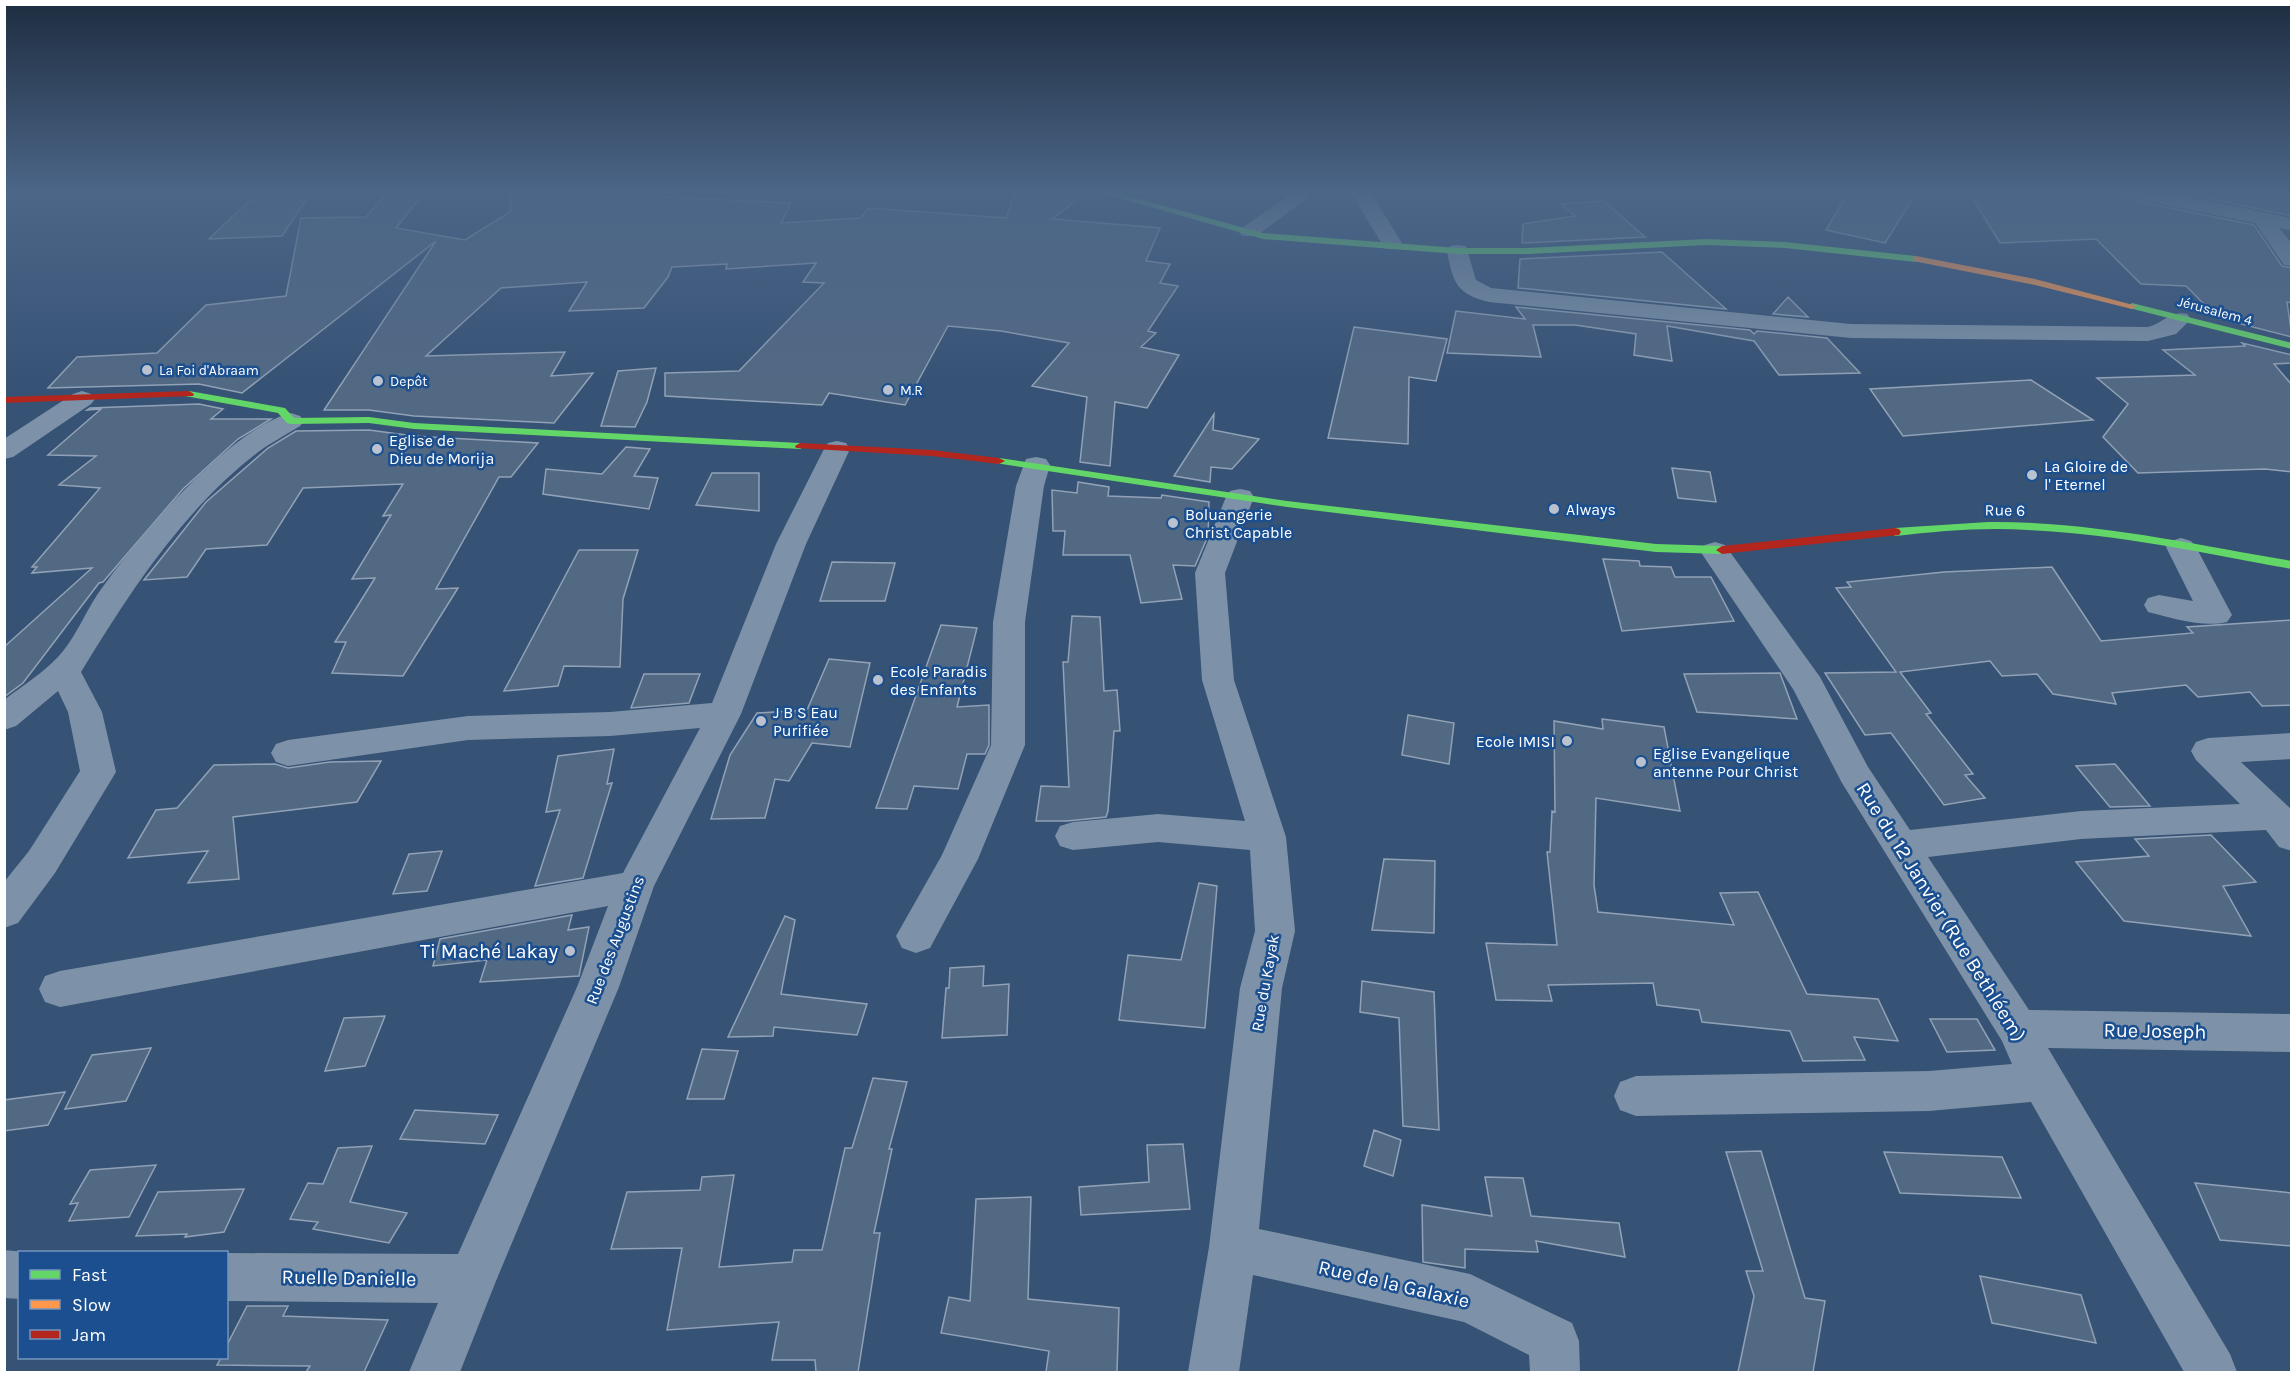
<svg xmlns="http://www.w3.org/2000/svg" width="2296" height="1377" viewBox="0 0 2296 1377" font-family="Karla,sans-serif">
  <rect width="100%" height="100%" fill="#365274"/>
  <path fill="#526984" stroke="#92a2b6" stroke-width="1.5" d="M511,191h117l-5,4 168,8 -10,20 80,-5 7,-10 138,10 10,-27h23l38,9 -25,19 108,9 -14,33 24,3 -10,19 18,3 -30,45 8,2 -15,14 38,8 -32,53 -32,-6 -5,64 -30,-4 7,-65 -55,-11 37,-43 -68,-12 -53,-5 -43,79 -76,-12 -7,12 -157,-9v-23l74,-2 85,-88 -21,-1 13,-19 -90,6 1,-5 -55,3 -4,10 -24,31 -75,3 18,-29 -86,6 -75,68 139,-4 -14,24 42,-3 -39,50 -140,-7 -45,-6h-45l112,-169 -194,152 -43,-9 -151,4 29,-31 80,-4 49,-48 80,-9 15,-78 65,-1 19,-22 38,-1 -27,34 69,12 45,-28z
    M1849,191h28l36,7 -28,45 -59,-13z
    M1968,191h147l12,8 127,26 28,41 10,2v35l-5,-1 5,35 -74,-19 -32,-32 -45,-2 -45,-45 -96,4z
    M2172,191h120v25z
    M250,200h56l-24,36 -73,3z
    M1604,201l41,36 -123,6 1,-19 52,-8 -15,-12z
    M1662,252l64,57 -208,-21 2,-29z
    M1788,297l20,20 -35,-3z
    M1516,307l234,23 4,4 3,-3 70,7 33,35 -81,2 -25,-34 -87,-15 5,35 -38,-6 2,-21 -61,-9h-42l8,32 -94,-4 9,-42 69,8z
    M1354,327l93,12 -11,42 -27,-4 -1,67 -80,-6z
    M2242,343l50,12v8l-18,1 18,21v87l-27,-3 -127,4 -35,-36 25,-33 -31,-26 98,-3 -32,-25 82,-4z
    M656,368l-9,34 -12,25 -34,-1 17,-55z
    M2031,380l62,40 -190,16 -33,-47z
    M199,404l24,5 -12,10h60l-33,20 -55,50 -80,93 -4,1 -76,100 -19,14v-50l88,-79 -60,5 5,-6h-5l68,-79 -41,-3 37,-29 -48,-1 53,-46 -14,1 3,-2z
    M1214,414l-1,16 46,9 -27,30 -21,-2 -1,15 -36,-6z
    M369,430l45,6 124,7 -27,34h-12l-63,112 22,-1 -55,88 -71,-3 14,-31h-11l40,-64 -23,1 39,-64 -8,1 20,-32 -100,4 -36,57 -61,4 -19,28 -43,3 62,-78 62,-54 28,-17z
    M626,447l24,2 -16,27 24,2 -9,31 -106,-15 3,-25 56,5z
    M1672,468l38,4 6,30 -38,-4z
    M712,473h47v38l-63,-6z
    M1078,482l31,5 -1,9 53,2 1,-3 47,7 -1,34 -13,30 -22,-1 9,34 -41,4 -11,-48h-67l2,-24h-12l-1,-41 25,3z
    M579,550h59l-15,49 -3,68 -56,-1 -6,20 -54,5z
    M1603,559l36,2 1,5 31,1 4,10h36l23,44 -112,10z
    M832,562l63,1 -10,38h-65z
    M2052,567l49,74 92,-8 -6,-6 105,-7v85l-30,1 -12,-14 -52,5 -12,-12 -74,8 4,11 -63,-10 -16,-20 -35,2 -12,-15 -90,11 31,41 -5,1 47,60 -8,1 20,23 -41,7 -53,-72 -26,2 -40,-62 71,-1 -60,-84 15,-1 -4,-5 97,-10z
    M1072,616l28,1 4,74 13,-1 3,41h-6l-6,80 -2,6 -39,4h-31l5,-35 28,1 -6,-125h5z
    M941,625l36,3 -20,79 32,-2v40l-4,9h-18l-9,35 -44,-3 -7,23 -31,-1z
    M829,659l41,4 -20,84 -38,-4 -23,38 -14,-2 -10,39 -54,1 19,-64 27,-42 50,-3z
    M1780,673l17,46 -100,-7 -13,-38z
    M644,674h56l-11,29 -58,5z
    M1408,715l46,8 -5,41 -47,-9z
    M1602,719l62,8 16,84 -84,-13 -2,87 4,27 136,13 -14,-32 38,-1 49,102 71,5 20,42 -44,-4 11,23 -62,1 -13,-30 -88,-9 -3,-12 -42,-5 -4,-22 -105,2 4,16 -56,-1 -10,-57 71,2 -10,-93h3l2,-41 3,1 -1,-91 49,8z
    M614,749l-7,35 5,-1 -29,95 -48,8 25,-76 -14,2 12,-56z
    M381,761l-24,41 -124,15 6,62 -51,4 20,-32 -80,7 28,-48 21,-2 37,-43 61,-1 13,4 42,-6z
    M2115,764l35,42 -40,1 -34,-41z
    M2211,835l45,47 -33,4 28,50 -127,-15 -48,-59 73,-6 -14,-17z
    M442,851l-15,40 -34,3 16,-40z
    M1384,859l51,2 -1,72 -62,-3z
    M1199,883l18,3 -12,142 -86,-8 9,-65 53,5z
    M572,915l-4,15 21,-3 -10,49 -99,6 7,-22 -54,6 7,-27z
    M785,916l10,4 -14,74 86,10 -10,31 -83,-8 -1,9 -45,1z
    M984,966l-1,20 26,-2 -2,51 -65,3 4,-50h3l1,-20z
    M1362,981l72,11 5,138 -36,-4 -4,-108 -39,-6z
    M385,1016l-20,50 -40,5 19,-53z
    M1930,1019h47l18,31 -48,2z
    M151,1048l-25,53 -61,8 27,-54z
    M702,1049l36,2 -14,48h-37z
    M873,1078l34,4 -18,67h3l-18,84h6l-22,139h-42l-1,-12h-43l7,-38 -112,8 15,-82 -71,1 16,-57 73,-2 2,-13 32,-2 -15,92 73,-5 2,-12h28l23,-102h7z
    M65,1092l-17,33 -44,6v-31z
    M415,1110l83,5 -13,29 -85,-5z
    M1374,1130l27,10 -8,36 -29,-10z
    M1183,1144l7,65 -109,6 -2,-28 70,-5 -2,-37z
    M372,1146l-22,56 57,11 -18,30 -76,-14 5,-7 -28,-3 18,-36 15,1 15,-36z
    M1761,1151l44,147 20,3 -12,71h-75l16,-76 -8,-25h17l-37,-119z
    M1884,1152l118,5 19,41 -121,-5z
    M156,1165l-27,52 -60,4 9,-18 -8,1 20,-34z
    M1485,1177l38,1 8,38 88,7 6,34 -89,-16 2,11 -73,-3v19l-42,-6 -1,-57 70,11z
    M2195,1183l97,10v53l-72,-6z
    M244,1189l-20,43 -39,5 2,-3 -51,2 22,-44z
    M1031,1197l-3,102 91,9 -2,64h-71l3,-21 -108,-18 8,-36 21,4 6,-102z
    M1980,1276l101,19 15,48 -104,-20z
    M247,1306h41l-5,10 105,4 -24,52h-58l4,-6 -93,-1 4,-7h5v-11z"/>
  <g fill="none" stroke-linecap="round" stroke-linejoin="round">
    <path fill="#7d92a8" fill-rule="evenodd" d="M1294,191h23l-61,45h-14l-3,-4 3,-4z
      M1350,191h20l33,54 -4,4h-14z
      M2117,191h42l133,27v12l-13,-2 13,16v22l-8,-1 -29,-42 -128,-26z
      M1458,245l8,1 10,34 15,8 360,36 297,3c15,-4 23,-17 39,-13l4,5 -15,15 -28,7 -297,-3 -362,-36c-33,-8 -36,-20 -42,-51l3,-5z
      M82,391l9,3 4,5 -4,5 -78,53 -9,2v-20l69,-45z
      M291,413l9,3 4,5 -4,5c-14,9 -30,17 -43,27 -75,58 -127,139 -176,219l21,40 14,60 -61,101 -37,50 -14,5v-46l25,-31 51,-80 -12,-59 -10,-21 -42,35 -12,4v-30c18,-14 39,-27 54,-43 16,-17 26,-42 39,-62 37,-53 131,-166 194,-182z
      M837,441l9,2 4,6 -44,95 -65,170 -87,172 -35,101 -123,294 -36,91h-51l29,-69 -212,-2v-48l232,1 119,-267 31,-81 -548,101 -15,-5 -6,-13 6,-13 15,-5 563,-98 77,-145 -90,8 -142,4 -180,26 -12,-4 -5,-9 5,-9 12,-4 180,-24 142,-4 102,-9 64,-159 48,-95 4,-6z
      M1036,457l10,2 4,6 -6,21 -19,136v123l-47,114 -48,89 -14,5 -14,-5 -6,-12 46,-81 49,-110 2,-123 23,-136 10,-27z
      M1240,489l10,2 4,6 -29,76 9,107 52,157 9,94 -13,57 -23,241 211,45 102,49 7,18 1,31h-50l-1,-17 -65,-33 -211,-47 -14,97h-51l21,-125 31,-259 15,-57 -5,-81 -92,-8 -85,8 -13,-4 -5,-10 5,-10 13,-4 85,-8 87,7 -43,-141 -7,-107 31,-76 4,-6z
      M2181,538l10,3 5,6 36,68 -5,7c-23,6 -56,-4 -79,-10l-4,-7 4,-7 11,-3 34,6 -27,-54 5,-6z
      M1715,542l10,3 95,132 48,90 42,63 171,-19 159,-7 -44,-44 -5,-9 5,-9 12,-4 84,-5v26l-51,3 51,48v41l-13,-4 -13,-17 -185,9 -153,18 101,153 263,4v38l-244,-4 182,306 7,18h-53l-153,-270 -102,9 -293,5 -16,-6 -6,-14 6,-14 16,-6 293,-5 83,-7 -10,-23 -160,-258 -49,-94 -93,-138 5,-6z
      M4,1250l21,2h-5v47l-16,-1z"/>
    <path fill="#63d668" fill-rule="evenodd" d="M1095,191h15l153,42 195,15h70l178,-9 79,3 131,14 4,3 -4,3 -131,-14 -79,-3 -178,9h-70l-195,-15z
      M2132,303l160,40v6l-163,-41 -2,-2z
      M189,391l96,17 9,10 75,-1 45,6 386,20 5,3 -5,3 -386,-20 -45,-6 -78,1 -4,-1 -9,-10 -93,-17 -1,-2z
      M999,458l288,43 369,43 66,2 6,4 -6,4 -66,-2 -369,-45 -292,-44v-4z
      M1988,522c103,-1 203,22 304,39v8c-88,-16 -175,-35 -264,-39 -44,-3 -89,1 -133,6l-6,-4 6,-4z"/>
    <path fill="#ff974d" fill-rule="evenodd" d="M1916,256l119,23 102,27 -5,3 -97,-24 -122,-24v-4z"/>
    <path fill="#b3261e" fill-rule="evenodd" d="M189,391l5,3 -1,2 -189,7v-6z
      M800,443l132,7 67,8 6,3 -6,3 -67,-8 -136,-8 -1,-2z
      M1895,528l4,1 2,3 -2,3 -177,19 -6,-4 6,-4z"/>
  </g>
  <linearGradient id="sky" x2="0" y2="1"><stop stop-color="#1e2d40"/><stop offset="0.5" stop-color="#4c6688"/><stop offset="1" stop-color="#4c6688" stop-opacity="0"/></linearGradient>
  <rect width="2296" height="384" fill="url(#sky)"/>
  <g fill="#b9c2ce" stroke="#1b4f8f" stroke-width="2">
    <circle cx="147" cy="370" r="6"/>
    <circle cx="378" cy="381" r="6"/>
    <circle cx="888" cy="390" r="6"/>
    <circle cx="377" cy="449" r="6"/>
    <circle cx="2032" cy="475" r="6"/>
    <circle cx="1554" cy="509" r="6"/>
    <circle cx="1173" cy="523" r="6"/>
    <circle cx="878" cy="680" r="6"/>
    <circle cx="761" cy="721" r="6"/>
    <circle cx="1567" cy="741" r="6"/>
    <circle cx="1641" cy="762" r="6"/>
    <circle cx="570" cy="951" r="6"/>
  </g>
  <g text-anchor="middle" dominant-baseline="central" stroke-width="5" stroke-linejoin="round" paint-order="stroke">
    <g font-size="14" fill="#fff" stroke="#1b4f8f">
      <text transform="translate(2215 311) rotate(15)">Jérusalem 4</text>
    </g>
    <g font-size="14" fill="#fff" stroke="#1b4f8f" text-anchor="start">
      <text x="159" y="370">La Foi d'Abraam</text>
      <text x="390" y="381">Depôt</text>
      <text x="900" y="390">M.R</text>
    </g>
    <g font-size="16" fill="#fff" stroke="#1b4f8f" text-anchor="start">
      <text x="389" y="440">Eglise de<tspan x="389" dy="18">Dieu de Morija</tspan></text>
      <text x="2044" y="466">La Gloire de<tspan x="2044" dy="18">l' Eternel</tspan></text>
      <text x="1566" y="509">Always</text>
      <text x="1185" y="514">Boluangerie<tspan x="1185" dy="18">Christ Capable</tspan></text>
      <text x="890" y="671">Ecole Paradis<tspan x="890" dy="18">des Enfants</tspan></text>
      <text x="773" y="712">J B S Eau<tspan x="773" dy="18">Purifiée</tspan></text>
      <text x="1555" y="741" text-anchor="end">Ecole IMISI</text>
      <text x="1653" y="753">Eglise Evangelique<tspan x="1653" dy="18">antenne Pour Christ</tspan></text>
    </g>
    <g font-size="16" fill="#fff" stroke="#1b4f8f">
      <text transform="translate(2005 510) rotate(1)">Rue 6</text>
      <text transform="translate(615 940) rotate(-69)">Rue des Augustins</text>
      <text transform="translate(1265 983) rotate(-80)">Rue du Kayak</text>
    </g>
    <g font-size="20" fill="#fff" stroke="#1b4f8f">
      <text transform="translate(1941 912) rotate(58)">Rue du 12 Janvier (Rue Bethléem)</text>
      <text transform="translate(2155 1031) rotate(1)">Rue Joseph</text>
      <text transform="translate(349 1278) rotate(1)">Ruelle Danielle</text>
      <text transform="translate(1394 1284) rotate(13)">Rue de la Galaxie</text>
    </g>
    <g font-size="20" fill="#fff" stroke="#1b4f8f" text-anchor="end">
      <text x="558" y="951">Ti Maché Lakay</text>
    </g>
  </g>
  <rect width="2296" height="1377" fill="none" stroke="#ffffff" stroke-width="12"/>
  <rect x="18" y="1251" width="210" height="108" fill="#1b4f8f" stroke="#7695bc" stroke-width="1.5"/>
  <rect x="30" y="1270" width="30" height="9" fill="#63d668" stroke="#7695bc" stroke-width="1.5"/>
  <text x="72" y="1281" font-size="18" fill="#ffffff">Fast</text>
  <rect x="30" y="1300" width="30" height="9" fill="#ff974d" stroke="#7695bc" stroke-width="1.5"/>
  <text x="72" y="1311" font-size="18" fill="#ffffff">Slow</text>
  <rect x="30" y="1330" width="30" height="9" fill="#b3261e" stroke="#7695bc" stroke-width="1.5"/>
  <text x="72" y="1341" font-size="18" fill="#ffffff">Jam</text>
</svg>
